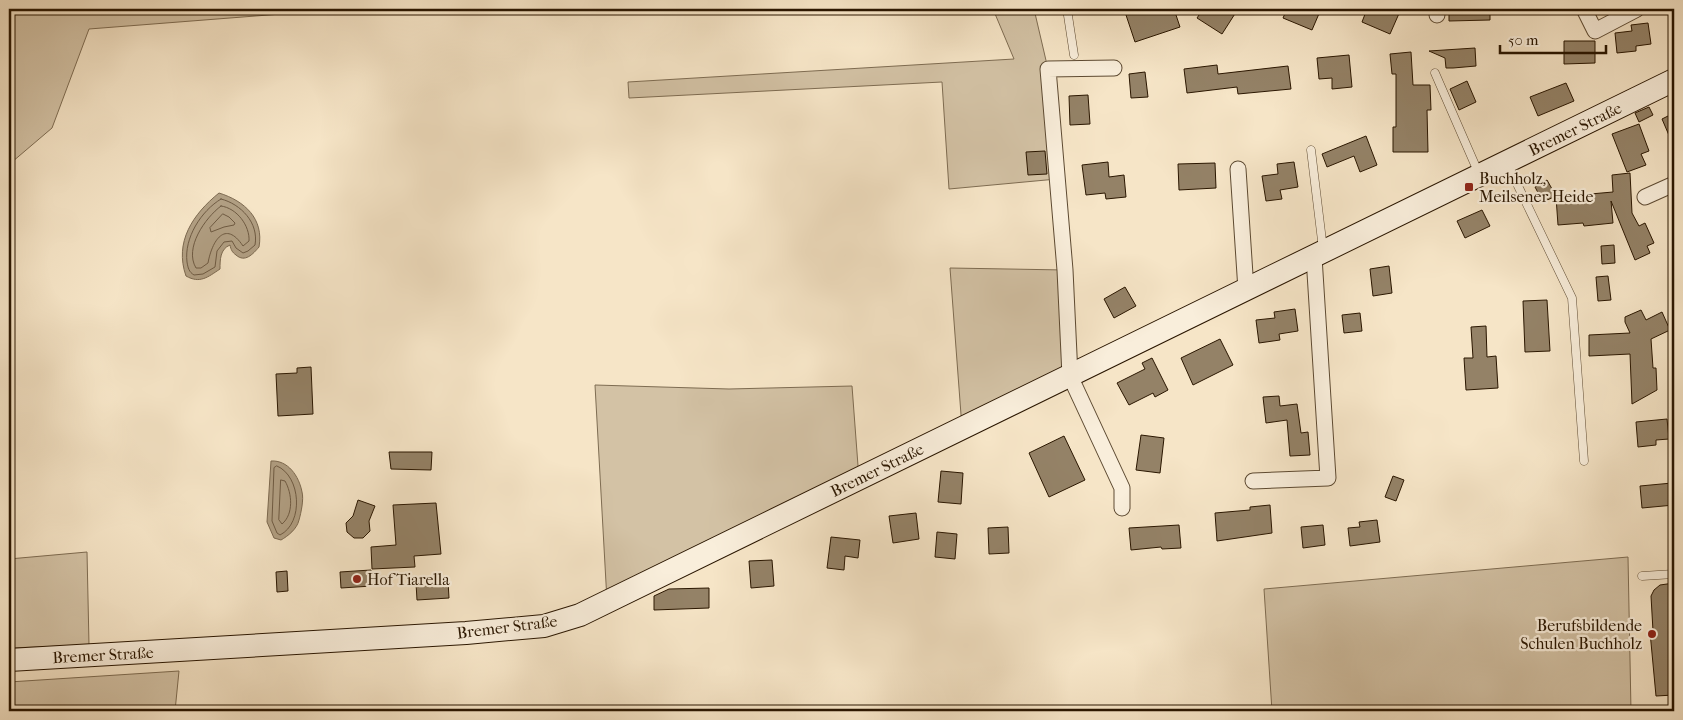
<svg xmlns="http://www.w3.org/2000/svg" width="1683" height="720" viewBox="0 0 1683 720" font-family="'IM FELL French Canon',serif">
  <rect width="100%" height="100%" fill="#f6e5c7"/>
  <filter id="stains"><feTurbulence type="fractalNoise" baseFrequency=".004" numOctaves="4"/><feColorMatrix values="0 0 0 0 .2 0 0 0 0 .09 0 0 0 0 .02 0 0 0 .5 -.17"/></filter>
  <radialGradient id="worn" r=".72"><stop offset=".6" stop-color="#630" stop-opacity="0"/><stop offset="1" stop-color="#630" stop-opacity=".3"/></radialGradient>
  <path fill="#d3c2a5" stroke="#7e6c52" d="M9,9h285v4l-205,16 -37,99 -40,34 -3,4z
    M993,9h41l14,60 9,110 -108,10 -7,-107 -313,16 -1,-16 386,-23z
    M950,268l115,2 5,106 -108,52z
    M595,385l134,4 123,-3 7,93 -252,122z
    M87,552l2,93 -80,3v-89z
    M1628,557l3,154h-359l-8,-122z
    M179,671l-4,40h-166v-29z"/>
  <path fill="#b19f83" stroke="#7b684f" d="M219,193c26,8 45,26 40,54 -6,7 -14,16 -23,8 -4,-3 -5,-5 -6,-10 -10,4 -10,15 -10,24 -12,8 -20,15 -34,7 -12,-34 7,-62 33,-83z
    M271,461c17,-1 28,15 31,31 2,7 -1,21 -3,28 -2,9 -11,16 -18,20l-7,-2 -7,-16z"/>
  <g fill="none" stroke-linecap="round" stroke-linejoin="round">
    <path stroke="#6e5a42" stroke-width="1" d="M221,199c20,5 38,24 34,46l-7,6 -5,2 -7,-5 -4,-7 -8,1 -7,9 -2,16 -12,7 -9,1c-5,-3 -6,-7 -7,-13 -3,-24 14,-51 34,-63z
      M221,206c16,2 29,20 28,35l-6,5c-18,-27 -31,-5 -35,17l-7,5h-5c-12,-20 9,-50 25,-62z
      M223,214l6,3 6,6 -1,2 -10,2 -13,5 -1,-4z
      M277,466c24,10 27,57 3,69l-3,-2 -5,-12 2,-53z
      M281,480l4,1c7,12 9,33 -3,43l-3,-4z"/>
  </g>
  <path fill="#948267" stroke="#2a1600" d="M1134,9h40l6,18 -45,15 -10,-30z
    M1203,9h35l-16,25 -25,-16z
    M1287,9h34l-9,21 -29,-12z
    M1367,9h34l-11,25 -28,-12z
    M1449,9h41v11l-41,1z
    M1648,23l3,21 -15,2v5l-19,2 -2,-20 17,-2 -1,-6z
    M1564,41h31v22l-31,1z
    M1475,48l1,18 -23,2h-7l-1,-10 -16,-7z
    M1411,52l2,33h17l1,25h-4l1,42h-35v-25h3v-53h-4l-2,-20z
    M1349,55l3,32 -20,2v-11l-13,1 -2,-21z
    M1217,65l1,9 70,-8 3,23 -53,5 -1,-7 -50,6 -3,-24z
    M1145,72l3,25 -17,1 -2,-24z
    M1467,81l9,21 -17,8 -9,-21z
    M1566,83l8,18 -36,15 -8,-19z
    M1088,95l2,29 -20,1 -1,-29z
    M1649,107l4,8 -14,7 -4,-9z
    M1674,113v34l-12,-28z
    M1639,124l10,27 -8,3 5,11 -19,7 -15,-38z
    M1366,136l11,29 -17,7 -6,-16 -27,11 -5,-13z
    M1045,151l2,23 -19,1 -2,-23z
    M1108,162l1,15 15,-2 2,22 -20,2 -1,-6 -19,2 -4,-30z
    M1294,162l4,25 -18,3 2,9 -16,2 -4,-25 16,-2 -1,-10z
    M1215,163l1,25 -37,2 -1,-26z
    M1630,173l2,40 7,13 6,-3 9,20 -7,3 3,7 -15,7 -24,-59 2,22 -29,3 -1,-3 -25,2 -2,-28 57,-5 -1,-17z
    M1547,180l9,16 -13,6 -8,-15z
    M1482,210l8,16 -25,12 -8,-17z
    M1614,245l1,18 -13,1 -1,-18z
    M1389,266l3,27 -19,3 -3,-27z
    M1608,276l3,24 -13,1 -2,-24z
    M1125,287l11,19 -22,12 -10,-19z
    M1547,300l3,51 -25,1 -2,-51z
    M1295,309l3,22 -19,3 1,6 -21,3 -3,-23 19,-2 -1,-6z
    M1641,310l5,10 16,-8 8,18 -19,9 2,29h3l1,22 -25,14 -2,-50 -41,2v-21l41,-2 -5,-11v-5z
    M1360,313l2,18 -18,2 -2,-18z
    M1486,326l1,31 9,-1 2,32 -32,2 -2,-32h9l-2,-31z
    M1220,339l13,26 -40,20 -12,-27z
    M1152,358l16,32 -13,7 -2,-4 -24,12 -12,-22 28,-14 -3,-6z
    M311,367l2,47 -35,2 -2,-42 21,-1v-5z
    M1279,396l1,10 17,-2 4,29 7,-1 2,23 -20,1 -3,-36 -21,3 -3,-26z
    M1667,419l2,20 -13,1v5l-18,2 -2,-25z
    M1141,435l23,3 -4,35 -24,-3z
    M1064,436l21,44 -36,17 -20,-44z
    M389,452h43l-1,18 -40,-1z
    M941,471l22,2 -2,31 -23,-2z
    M1393,476l11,4 -8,21 -11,-4z
    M1672,483l2,22 -32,3 -2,-22z
    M358,500l17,6 -6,15 1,10 -7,7h-9l-7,-6 -1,-9 7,-7z
    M436,503l5,51 -27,2 1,11 -43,2 -1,-22 25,-2 -3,-40z
    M1270,505l2,28 -55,8 -2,-28 35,-3v-3z
    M916,513l3,26 -26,4 -4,-27z
    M1377,520l3,22 -30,4 -2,-18 12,-1 -1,-5z
    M1179,525l2,23 -19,1 -1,-2 -30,3 -2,-22z
    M1323,525l2,20 -22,3 -2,-21z
    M1008,527l1,26 -20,1 -1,-26z
    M937,532l20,2 -2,25 -20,-2z
    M831,537l29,3 -2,18 -13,-2 -1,14 -17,-2z
    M772,560l2,26 -23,2 -2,-27z
    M371,570l1,16 -31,2 -1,-16z
    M287,571l1,20 -11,1 -1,-20z
    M448,581l1,17 -32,2 -1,-17z
    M1674,583v112l-18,1 -6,-64 3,-1 -2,-35 3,-6 6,-5z
    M709,588v20l-55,2v-14l15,-7z"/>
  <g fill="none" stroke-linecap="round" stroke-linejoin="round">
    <g stroke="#5d4a32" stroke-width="9">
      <path id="lane" d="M1067,9l7,46
        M1435,73l44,101
        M1311,150l12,99
        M1507,163l65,135 12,163
        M1642,576l32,-2"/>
    </g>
    <g stroke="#5d4a32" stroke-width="17">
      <path id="street" d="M1437,9v6
        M1584,9l11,22 42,-22
        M1114,68l-66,1 17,201 5,106 52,112v20
        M1238,169l8,121
        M1645,197l29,-13
        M1253,481l75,-3 -14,-221"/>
    </g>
    <g stroke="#2a1600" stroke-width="24">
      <path id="secondary" d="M9,660l457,-27 78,-7 36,-11 1094,-535"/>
    </g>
    <use href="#lane" stroke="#f9eedb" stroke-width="8"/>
    <use href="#street" stroke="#f9eedb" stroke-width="15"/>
    <use href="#secondary" stroke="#f9eedb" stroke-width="22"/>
  </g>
  <g fill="#8f2418" stroke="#f9eedb" stroke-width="2">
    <rect x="1464" y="182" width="10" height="10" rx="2.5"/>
    <circle cx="357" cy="579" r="5"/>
    <circle cx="1652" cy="634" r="5"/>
  </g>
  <g text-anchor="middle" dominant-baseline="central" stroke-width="4.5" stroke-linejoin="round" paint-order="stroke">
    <g font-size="16" fill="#2a1600" stroke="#f9eedb">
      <text transform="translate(1575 129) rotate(-26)">Bremer Straße</text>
      <text transform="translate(877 470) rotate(-26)">Bremer Straße</text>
      <text transform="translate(507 627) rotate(-7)">Bremer Straße</text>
      <text transform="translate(103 655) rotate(-3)">Bremer Straße</text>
    </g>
    <g font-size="16" fill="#2a1600" stroke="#f9eedb" text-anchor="start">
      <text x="1479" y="178">Buchholz,<tspan x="1479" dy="18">Meilsener Heide</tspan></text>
      <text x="367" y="579">Hof Tiarella</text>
      <text x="1642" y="625" text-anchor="end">Berufsbildende<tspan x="1642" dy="18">Schulen Buchholz</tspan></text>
    </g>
  </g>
  <rect width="1683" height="720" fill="none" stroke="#f6e5c7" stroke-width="30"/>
  <rect x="10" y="10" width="1663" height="700" fill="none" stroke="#2a1600" stroke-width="2.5"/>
  <rect x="15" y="15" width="1653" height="690" fill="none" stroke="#2a1600"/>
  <path d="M1500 45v8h106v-8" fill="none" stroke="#2a1600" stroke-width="2.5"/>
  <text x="1508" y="45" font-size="15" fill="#2a1600" stroke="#f9eedb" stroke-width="4" paint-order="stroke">50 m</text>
  <rect width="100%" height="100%" filter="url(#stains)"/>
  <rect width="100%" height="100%" fill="url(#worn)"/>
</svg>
